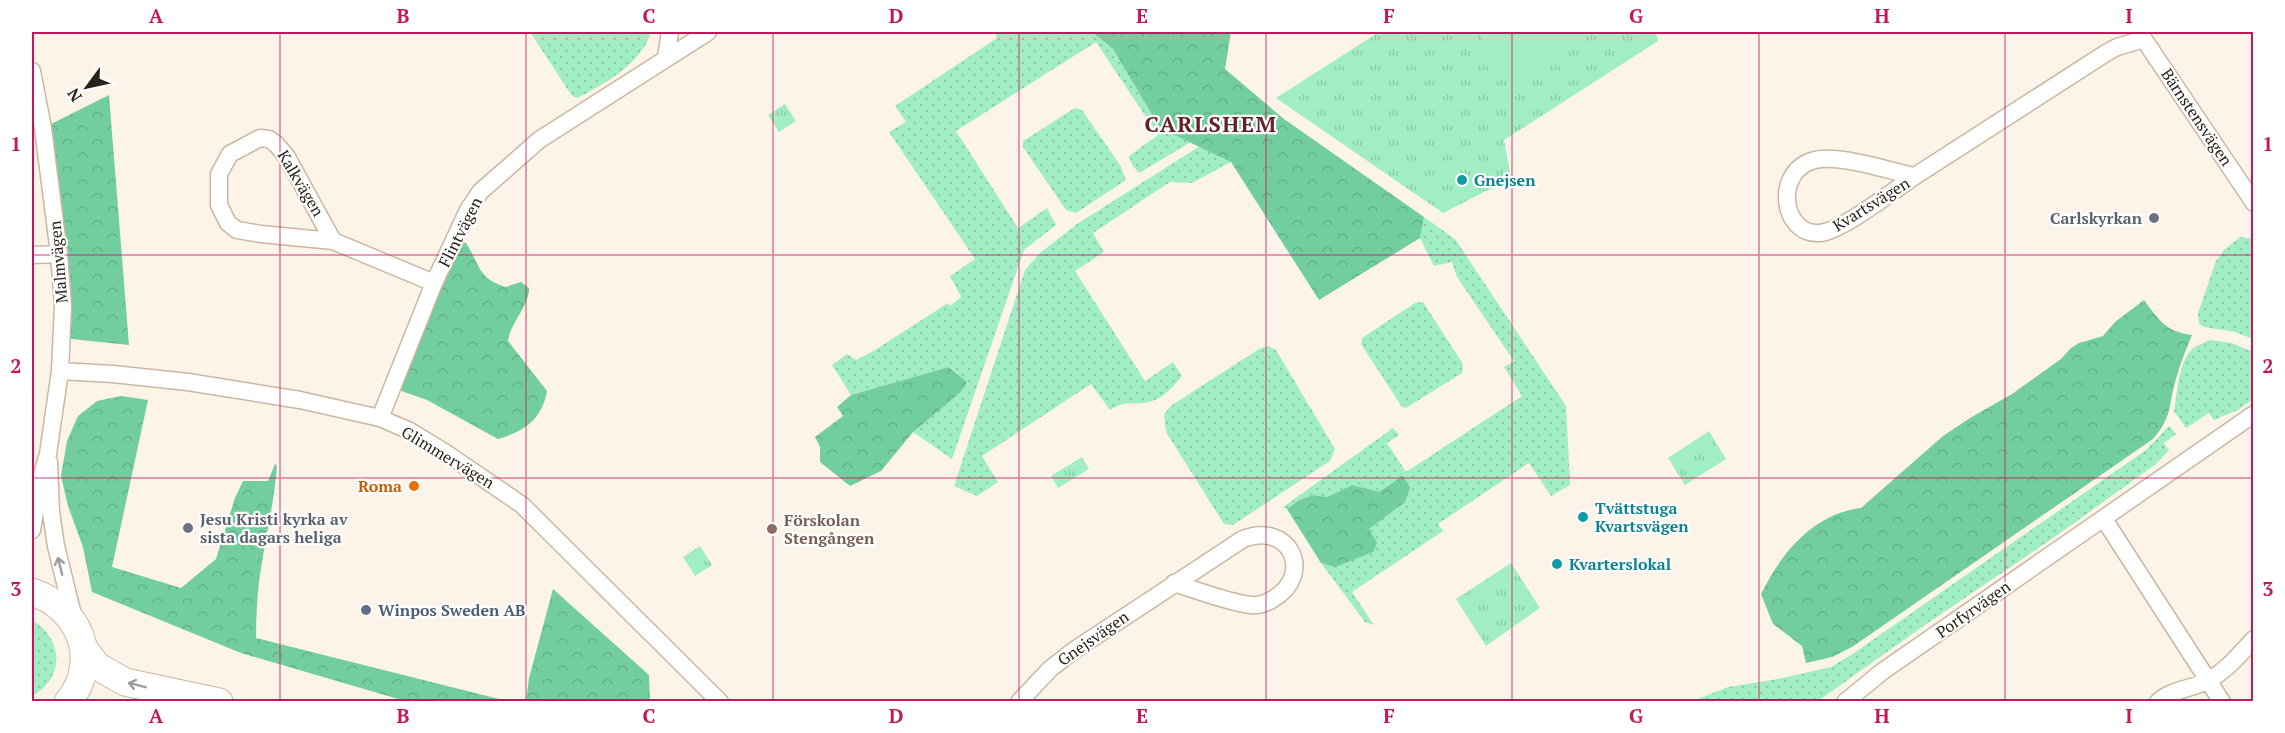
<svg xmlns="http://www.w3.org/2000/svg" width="2285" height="733" viewBox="0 0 2285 733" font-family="'PT Serif',serif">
  <defs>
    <pattern id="grass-dots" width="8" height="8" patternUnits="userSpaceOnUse" patternTransform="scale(1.5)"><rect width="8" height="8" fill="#a1eec4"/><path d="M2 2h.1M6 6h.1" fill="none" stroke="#8bcca8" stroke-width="1.8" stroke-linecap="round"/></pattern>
    <pattern id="forest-crowns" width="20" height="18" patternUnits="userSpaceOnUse" patternTransform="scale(1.5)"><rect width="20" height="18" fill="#72ce9e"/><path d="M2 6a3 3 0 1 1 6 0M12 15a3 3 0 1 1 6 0" fill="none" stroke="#63b187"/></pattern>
    <pattern id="park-tufts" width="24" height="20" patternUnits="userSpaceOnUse" patternTransform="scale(1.5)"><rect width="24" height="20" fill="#a1eec4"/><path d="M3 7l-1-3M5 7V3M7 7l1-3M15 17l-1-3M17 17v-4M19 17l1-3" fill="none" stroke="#8bcca8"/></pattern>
  </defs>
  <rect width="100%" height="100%" fill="#fcf3e9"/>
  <path fill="url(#grass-dots)" d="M530,32h121c-9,31 -46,52 -74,66l-5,-2z
    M994,32h98l21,17 47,79 31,14 -52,31 -7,-8 -3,-9 29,-21 -62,-93 -140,89 62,97 29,-20 9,17 -32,25 -72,209 -39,-27 47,-39 7,-11 -17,-15 -99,28 -19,-30 15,-11 9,6 19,-10 73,-47 2,3 11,-9 -11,-21 25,-17 -86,-127 17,-10 -11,-16 102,-68z
    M1075,108l7,2 38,55 6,15 -50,33 -10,-3 -43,-63v-6z
    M1200,146l31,16 -39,21 -22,-1 -77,51 11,19 -29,19 70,110 28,-19 9,14c-10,12 -22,26 -39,27 -18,2 -16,-3 -33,7l-19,-26 -109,72 16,26 -21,14 -23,-10 71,-216 15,-17 37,-29z
    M1424,217l31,22 111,167 4,79 -19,11 -22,-33 -91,61 5,7 -91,61 22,33 -9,-3 -44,-59 14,4 34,-38 15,-12 20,-41 -25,17 -27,-8 -25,12 -14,-2 -14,5 -12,9 -4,-2 110,-79 6,7 -12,8 19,29 116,-76 -18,-29 10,-6 -57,-84 -5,-15 -18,4 -14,-28z
    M2240,237l13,2v100l-18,-7 -31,-5 -5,-3 -1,-11 18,-52 9,-12z
    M1423,302l40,62 -1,9 -56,35 -4,-1 -41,-63 1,-6 53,-35z
    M2210,340l22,3 21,9v47l-15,11 -24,10 -5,-7 -23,15 -12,-17c3,-17 5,-50 18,-62 5,-4 12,-6 18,-9z
    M1268,346l8,4 59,99 -5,12 -97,64 -9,-1 -58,-92 -2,-18 8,-9 87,-56z
    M2169,426l7,8 -12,9 5,7 -13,14 -100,72 -134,91 -104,74h-125l35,-14 50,-8 53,-12 20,-12 295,-205z
    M32,620c32,19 33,58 0,76z"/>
  <path fill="url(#forest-crowns)" d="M1092,32h139l-6,37 59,50 140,98 -4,21 -101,62 -88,-138 -71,-34 -47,-79z
    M109,95l20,250 -67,-7 -19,-210z
    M455,238l11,5c14,22 12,36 40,44l15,-5 8,6c0,19 -18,33 -21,53l39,50c-5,28 -22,40 -49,48l-71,-39 -34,-12z
    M2144,300c15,20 22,32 48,35 -6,14 -12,29 -16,44 -8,26 -3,37 -23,60l-301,208 -20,10 -26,6 -4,-17 -29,-22 -12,-30c20,-40 51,-80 100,-86l82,-72 27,-18 42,-24 49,-35 10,-11 8,-5 24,-7 12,-14z
    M949,367l18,15 -7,11 -47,39 -32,39 -31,15 -30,-24v-15l-5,-10 28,-21 -6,-9 14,-12z
    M121,396l27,4 -36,167 69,21 35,-29 19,-61 8,-17h25l7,-17 2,2c-3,39 -13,77 -18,116 -2,18 -3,37 -3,56l251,63h-102l-164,-48 -149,-61 -9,-45 -15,-41 -7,-30 6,-35 11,-25 19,-15z
    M1403,476l7,12 -5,14 -36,27 8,14 -4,9 -38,15 -14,-4 -34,-54 12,-9 14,-5 14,2 25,-12 27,7z
    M553,589l96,86 1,26h-124l3,-23z"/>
  <path fill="url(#park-tufts)" d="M1379,32h277l2,9 -154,99 8,43 -26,8 -43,22 -167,-115z
    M785,104l11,17 -17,11 -11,-17z
    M1709,431l17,28 -41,26 -17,-27z
    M1082,457l7,12 -31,19 -7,-12z
    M700,546l12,19 -17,11 -12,-19z
    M1511,563l29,45 -54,38 -30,-47z"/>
  <path fill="#a1eec4" d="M1478,32h106l-74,48z"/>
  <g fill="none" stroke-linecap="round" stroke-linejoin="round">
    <g stroke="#cbb79f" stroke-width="19">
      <path id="minor" d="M2139,32l115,171
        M666,57l4,-25
        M32,71l11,57 16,126 4,52 -3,65 -12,83 -8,27 -8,49
        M1915,176c-21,14 -73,55 -95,57 -39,3 -47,-63 -5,-73 24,-6 74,11 100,16l191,-123 11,-6 27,-8
        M333,241l-46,-84 -11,-13 -7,-5 -9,-1 -30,16 -11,20v31l9,18 9,7 24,4 72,7 101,42
        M32,255l27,-1
        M60,371l53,3 75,8 112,18 80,18 30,13 33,20 79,54 198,197
        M380,418l54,-135 34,-73 12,-18 59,-52 169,-108
        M49,462l2,50 5,34 18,73
        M2104,519l118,183
        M1019,702l31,-33 23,-18 170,-112c47,-18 72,35 30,60 -6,4 -15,7 -22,6 -21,-2 -55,-15 -77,-22
        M1845,702l38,-31 371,-257
        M2158,702c13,-13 35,-13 51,-22 18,-10 31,-26 45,-41"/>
    </g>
    <g stroke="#cbb79f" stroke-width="29">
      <path id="trunk" d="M32,592c47,15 70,68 36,110
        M83,647l14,19 28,16 94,20"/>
    </g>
    <use href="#minor" stroke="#fff" stroke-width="16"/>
    <use href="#trunk" stroke="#fff" stroke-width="27"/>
  </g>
  <defs><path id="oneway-shaft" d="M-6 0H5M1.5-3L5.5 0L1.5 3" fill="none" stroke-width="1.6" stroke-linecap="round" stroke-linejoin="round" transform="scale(1.5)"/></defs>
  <g stroke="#9f9c97">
    <use href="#oneway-shaft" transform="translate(60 566) rotate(-104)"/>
    <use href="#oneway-shaft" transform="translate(137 685) rotate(-166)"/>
  </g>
  <path fill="none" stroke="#c2185b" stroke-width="1.5" stroke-opacity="0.55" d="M280,32v670M526,32v670M773,32v670M1019,32v670M1266,32v670M1512,32v670M1759,32v670M2005,32v670M32,255h2222M32,478h2222"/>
  <g fill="#0f9aa8" stroke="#fff" stroke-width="2">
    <circle cx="1462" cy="180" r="6"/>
    <circle cx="1583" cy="517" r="6"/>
    <circle cx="1557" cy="564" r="6"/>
  </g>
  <g fill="#6b7280" stroke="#fff" stroke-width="2">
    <circle cx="2154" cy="218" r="6"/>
    <circle cx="188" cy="528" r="6"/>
  </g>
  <circle fill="#e8710a" stroke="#fff" stroke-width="2" cx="414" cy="486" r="6"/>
  <circle fill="#8d6e63" stroke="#fff" stroke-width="2" cx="772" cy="529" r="6"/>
  <circle fill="#5c6f8a" stroke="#fff" stroke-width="2" cx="366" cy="610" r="6"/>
  <g text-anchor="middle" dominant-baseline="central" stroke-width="4.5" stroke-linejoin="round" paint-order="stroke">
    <g font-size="16" fill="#292218" stroke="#fff">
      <text transform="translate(2197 117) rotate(56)">Bärnstensvägen</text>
      <text transform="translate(301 183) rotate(59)">Kalkvägen</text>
      <text transform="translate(1871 204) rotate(-32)">Kvartsvägen</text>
      <text transform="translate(460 232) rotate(-63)">Flintvägen</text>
      <text transform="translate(58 262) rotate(-95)">Malmvägen</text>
      <text transform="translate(448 457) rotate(31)">Glimmervägen</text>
      <text transform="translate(1973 609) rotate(-35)">Porfyrvägen</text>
      <text transform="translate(1093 638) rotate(-35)">Gnejsvägen</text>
    </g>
    <g font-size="16" font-weight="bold" fill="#0d838f" stroke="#fff" text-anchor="start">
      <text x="1474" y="180">Gnejsen</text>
      <text x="1595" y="508">Tvättstuga<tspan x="1595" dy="18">Kvartsvägen</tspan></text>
      <text x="1569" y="564">Kvarterslokal</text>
    </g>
    <g font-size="16" font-weight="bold" fill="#5b616d" stroke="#fff" text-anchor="end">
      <text x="2142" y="218">Carlskyrkan</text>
      <text x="200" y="519" text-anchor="start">Jesu Kristi kyrka av<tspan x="200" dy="18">sista dagars heliga</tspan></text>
    </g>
    <g font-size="16" font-weight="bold" fill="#c56008" stroke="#fff" text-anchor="end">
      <text x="402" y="486">Roma</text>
    </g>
    <g font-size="16" font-weight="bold" fill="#785e54" stroke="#fff" text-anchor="start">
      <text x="784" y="520">Förskolan<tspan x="784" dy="18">Stengången</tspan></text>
    </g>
    <g font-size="16" font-weight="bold" fill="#4e5e75" stroke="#fff" text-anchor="start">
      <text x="378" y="610">Winpos Sweden AB</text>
    </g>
    <g font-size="22" font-weight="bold" letter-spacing="1.5" fill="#652029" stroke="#fff">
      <text x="1211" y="123">CARLSHEM</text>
    </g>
  </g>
  <rect width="2285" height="733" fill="none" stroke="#ffffff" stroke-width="66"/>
  <g transform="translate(87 87) rotate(237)" stroke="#ffffff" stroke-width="4.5" paint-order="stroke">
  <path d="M0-4.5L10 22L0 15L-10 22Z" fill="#292218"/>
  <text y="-9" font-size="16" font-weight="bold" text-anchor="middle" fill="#292218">N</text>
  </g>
  <rect x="33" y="33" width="2219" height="667" fill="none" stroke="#c2185b" stroke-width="2"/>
  <g font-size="20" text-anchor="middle" font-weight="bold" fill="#c2185b">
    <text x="156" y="23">A</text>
    <text x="403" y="23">B</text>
    <text x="649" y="23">C</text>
    <text x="896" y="23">D</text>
    <text x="1142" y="23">E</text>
    <text x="1389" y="23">F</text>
    <text x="1636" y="23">G</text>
    <text x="1882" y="23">H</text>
    <text x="2129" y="23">I</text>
    <text x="16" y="151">1</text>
    <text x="2268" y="151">1</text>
    <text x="16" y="373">2</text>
    <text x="2268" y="373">2</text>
    <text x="16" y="596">3</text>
    <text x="2268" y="596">3</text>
    <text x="156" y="723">A</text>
    <text x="403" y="723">B</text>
    <text x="649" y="723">C</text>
    <text x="896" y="723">D</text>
    <text x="1142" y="723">E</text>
    <text x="1389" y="723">F</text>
    <text x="1636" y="723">G</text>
    <text x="1882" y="723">H</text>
    <text x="2129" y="723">I</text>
  </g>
</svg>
